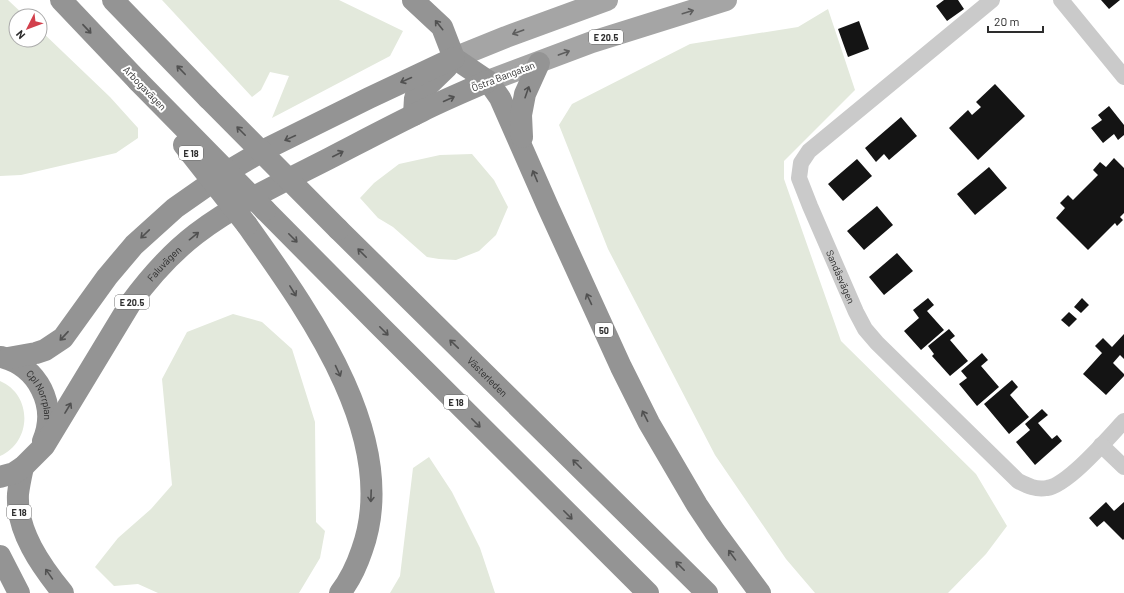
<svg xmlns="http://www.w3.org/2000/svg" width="1124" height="593" viewBox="0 0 1124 593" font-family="Barlow,sans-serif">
  <rect width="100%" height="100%" fill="#fff"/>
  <path fill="#e3e9dc" d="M0,0h8l17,16h-9v24h24v-10l70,67 28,31v10l-22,15 -95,22 -21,1z
    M162,0h177l64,31 -13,25 -118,62 17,-42 -19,-4 -9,18 -9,7z
    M828,9l27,81 -71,71v18l57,162 135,133 31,52 -21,28 -38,39h-133l-29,-34 -71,-104 -107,-206 -49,-124 13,-21 118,-60 108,-17z
    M472,154l22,26 14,27 -12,28 -17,16 -23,9 -17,-1 -12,-2 -34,-30 -15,-9 -18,-20 14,-15 25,-19 41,-9z
    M233,314l29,8 30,27 23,73 1,100 9,9 -5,27 -21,35h-141l-20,-9 -24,2 -19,-19 23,-29 33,-29 21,-24 -10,-106 25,-47z
    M0,381c33,14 32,61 0,75z
    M429,457l23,35 28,56 15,45h-105l10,-17 13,-108z"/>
  <path fill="#141414" d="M944,0h14l6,9 -17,12 -11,-15z
    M1101,0h19l-11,9z
    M859,21l10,28 -21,8 -10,-28z
    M995,84l30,32 -47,44 -29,-32 19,-18 4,5 9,-8 -5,-5z
    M1109,106l15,19v10l-6,5 -4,-6 -11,9 -12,-15 11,-8 -4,-5z
    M901,117l16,19 -28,24 -5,-6 -8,8 -11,-14z
    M1114,158l10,10v45l-4,4 3,3 -6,6 -2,-3 -27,27 -32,-32 9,-10 -5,-5 8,-8 5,5 25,-25 -5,-5 7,-8 6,5z
    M857,159l15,17 -29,25 -15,-17z
    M989,167l18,21 -32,27 -18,-21z
    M877,206l16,19 -29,25 -17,-19z
    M897,253l16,18 -29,24 -15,-18z
    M928,298l6,7 -7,6 17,19 -23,20 -17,-19 15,-13 -6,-8z
    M1082,298l7,7 -8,8 -7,-6z
    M1069,312l8,7 -8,8 -8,-7z
    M949,329l6,7 -5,4 18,21 -18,15 -18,-20 2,-2 -6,-8z
    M1124,334v25l-4,-4 -7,8 11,11v2l-18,19 -23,-21 19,-21 -7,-7 8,-8 9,9z
    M982,353l6,7 -7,6 18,21 -22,19 -18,-22 8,-6 -6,-7z
    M1012,380l6,7 -8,8 19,22 -20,17 -25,-30z
    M1042,409l6,6 -10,8 14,16 5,-4 5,6 -27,24 -19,-23 14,-12 -5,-6z
    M1106,502l8,9 10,-9v37l-1,1 -19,-19 -7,6 -8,-9z"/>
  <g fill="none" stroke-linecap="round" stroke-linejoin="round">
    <g stroke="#cacaca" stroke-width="16">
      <path id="s1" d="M992,0l-183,151 -8,12 -2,15 11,28 46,106 9,17 12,14 141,138c10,5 18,9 29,7 21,-3 61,-50 77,-67"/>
      <path d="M1061,0l63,77"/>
      <path d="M1101,445l23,22"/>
    </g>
    <path stroke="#a5a5a5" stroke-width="22" d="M454,58l52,-21 101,-37
      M488,81l104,-39 134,-42"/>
    <g stroke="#949494" stroke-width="22">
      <path d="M61,0l77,81"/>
      <path d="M113,0l95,98"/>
      <path d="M413,0l29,27 12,31 34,23 12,17 48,109 73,160 28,56 48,82 18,27 45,61"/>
      <path d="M414,115l1,-17 32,-31"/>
      <path d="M522,137l-1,-22 4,-21 14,-31"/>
      <path d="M265,210l113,114 270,269"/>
      <path d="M247,225c61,86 155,214 115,325 -5,15 -12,30 -22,43"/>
      <path id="s2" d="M338,229l369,364"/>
      <path id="s3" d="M1,357c37,9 57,49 42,84"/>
      <path d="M8,358l28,-5 9,-3 18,-12 44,-61 27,-32 41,-37 50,-35 39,-23 105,-52 85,-40"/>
      <path d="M23,467c-2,9 -4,18 -5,27 -2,37 23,72 45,99"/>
      <path id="s4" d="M0,477l14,-4 9,-6 21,-21 86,-142c19,-26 40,-50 66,-70 41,-31 89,-53 134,-76 31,-16 61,-32 92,-47 22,-11 44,-20 66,-30"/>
      <path d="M0,556l19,37"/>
    </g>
    <path stroke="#949494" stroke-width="22" d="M138,81l127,129
      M208,98l130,131
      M184,145l63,80"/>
  </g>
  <defs><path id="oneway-shaft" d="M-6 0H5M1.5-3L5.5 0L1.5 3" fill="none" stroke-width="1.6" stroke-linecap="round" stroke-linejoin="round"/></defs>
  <g stroke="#5d5d5d">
    <use href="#oneway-shaft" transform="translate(688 12) rotate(-17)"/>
    <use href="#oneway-shaft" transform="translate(518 32) rotate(160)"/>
    <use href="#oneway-shaft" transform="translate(564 53) rotate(-20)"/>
  </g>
  <g stroke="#515151">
    <use href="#oneway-shaft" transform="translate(439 25) rotate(-129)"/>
    <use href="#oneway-shaft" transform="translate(87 29) rotate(47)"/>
    <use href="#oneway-shaft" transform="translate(181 70) rotate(-134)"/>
    <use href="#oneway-shaft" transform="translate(406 80) rotate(156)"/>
    <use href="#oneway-shaft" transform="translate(527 92) rotate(-71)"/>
    <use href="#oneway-shaft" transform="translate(449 99) rotate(-24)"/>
    <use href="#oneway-shaft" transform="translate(241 131) rotate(-135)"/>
    <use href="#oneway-shaft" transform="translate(290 138) rotate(155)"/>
    <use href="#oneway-shaft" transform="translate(338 154) rotate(-27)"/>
    <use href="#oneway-shaft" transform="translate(535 176) rotate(-113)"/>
    <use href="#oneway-shaft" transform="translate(145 234) rotate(136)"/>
    <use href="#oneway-shaft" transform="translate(194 236) rotate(-39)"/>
    <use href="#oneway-shaft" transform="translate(293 238) rotate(45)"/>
    <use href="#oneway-shaft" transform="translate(362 253) rotate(-135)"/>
    <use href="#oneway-shaft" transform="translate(293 291) rotate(58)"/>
    <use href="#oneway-shaft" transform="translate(589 299) rotate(-115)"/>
    <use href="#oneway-shaft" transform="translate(384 331) rotate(45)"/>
    <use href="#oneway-shaft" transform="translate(64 336) rotate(133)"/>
    <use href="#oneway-shaft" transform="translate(454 344) rotate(-136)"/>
    <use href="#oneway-shaft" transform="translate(338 371) rotate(65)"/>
    <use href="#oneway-shaft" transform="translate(68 408) rotate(-59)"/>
    <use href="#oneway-shaft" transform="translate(645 416) rotate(-117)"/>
    <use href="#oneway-shaft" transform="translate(476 423) rotate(45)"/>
    <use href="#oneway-shaft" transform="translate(577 464) rotate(-135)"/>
    <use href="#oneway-shaft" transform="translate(371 496) rotate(92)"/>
    <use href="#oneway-shaft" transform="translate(568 515) rotate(45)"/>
    <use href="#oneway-shaft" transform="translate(732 555) rotate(-126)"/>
    <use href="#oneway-shaft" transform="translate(680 566) rotate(-135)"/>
    <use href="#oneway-shaft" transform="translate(49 574) rotate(-125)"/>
  </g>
  <g text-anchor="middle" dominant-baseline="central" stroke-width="4" stroke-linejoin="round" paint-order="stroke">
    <g fill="#fff" stroke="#6c6c6c" stroke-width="1">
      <rect x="589" y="30" width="34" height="14" rx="3"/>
      <rect x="179" y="146" width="24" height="14" rx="3"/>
      <rect x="115" y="295" width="34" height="14" rx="3"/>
      <rect x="595" y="323" width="18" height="14" rx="3"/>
      <rect x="444" y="395" width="24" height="14" rx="3"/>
      <rect x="7" y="505" width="24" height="14" rx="3"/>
    </g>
    <g font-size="9" font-weight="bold" fill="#2d2d2d">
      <text x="606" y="37">E 20.5</text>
      <text x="191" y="153">E 18</text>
      <text x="132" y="302">E 20.5</text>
      <text x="604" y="330">50</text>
      <text x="456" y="402">E 18</text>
      <text x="19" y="512">E 18</text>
    </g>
    <g font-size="10" fill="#2d2d2d" stroke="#fff">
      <text transform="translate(503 76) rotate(-21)">Östra Bangatan</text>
      <text transform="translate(145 88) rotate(46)">Arbogavägen</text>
      <text stroke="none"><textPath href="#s4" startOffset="274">Faluvägen</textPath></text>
      <text stroke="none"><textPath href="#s1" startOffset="374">Sandåsvägen</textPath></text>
      <text stroke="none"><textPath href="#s2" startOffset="210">Västerleden</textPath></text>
      <text stroke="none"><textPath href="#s3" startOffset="58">Cpl Norrplan</textPath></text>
    </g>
  </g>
  <g transform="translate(28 28) rotate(228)"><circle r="19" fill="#ffffff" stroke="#ababab"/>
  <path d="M0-3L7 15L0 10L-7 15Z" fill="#d2404c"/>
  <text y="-6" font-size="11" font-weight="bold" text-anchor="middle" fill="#2d2d2d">N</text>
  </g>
  <path d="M988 26v6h55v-6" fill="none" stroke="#2d2d2d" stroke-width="2"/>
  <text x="994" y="26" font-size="12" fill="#2d2d2d" stroke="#ffffff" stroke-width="3" paint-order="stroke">20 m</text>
</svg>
